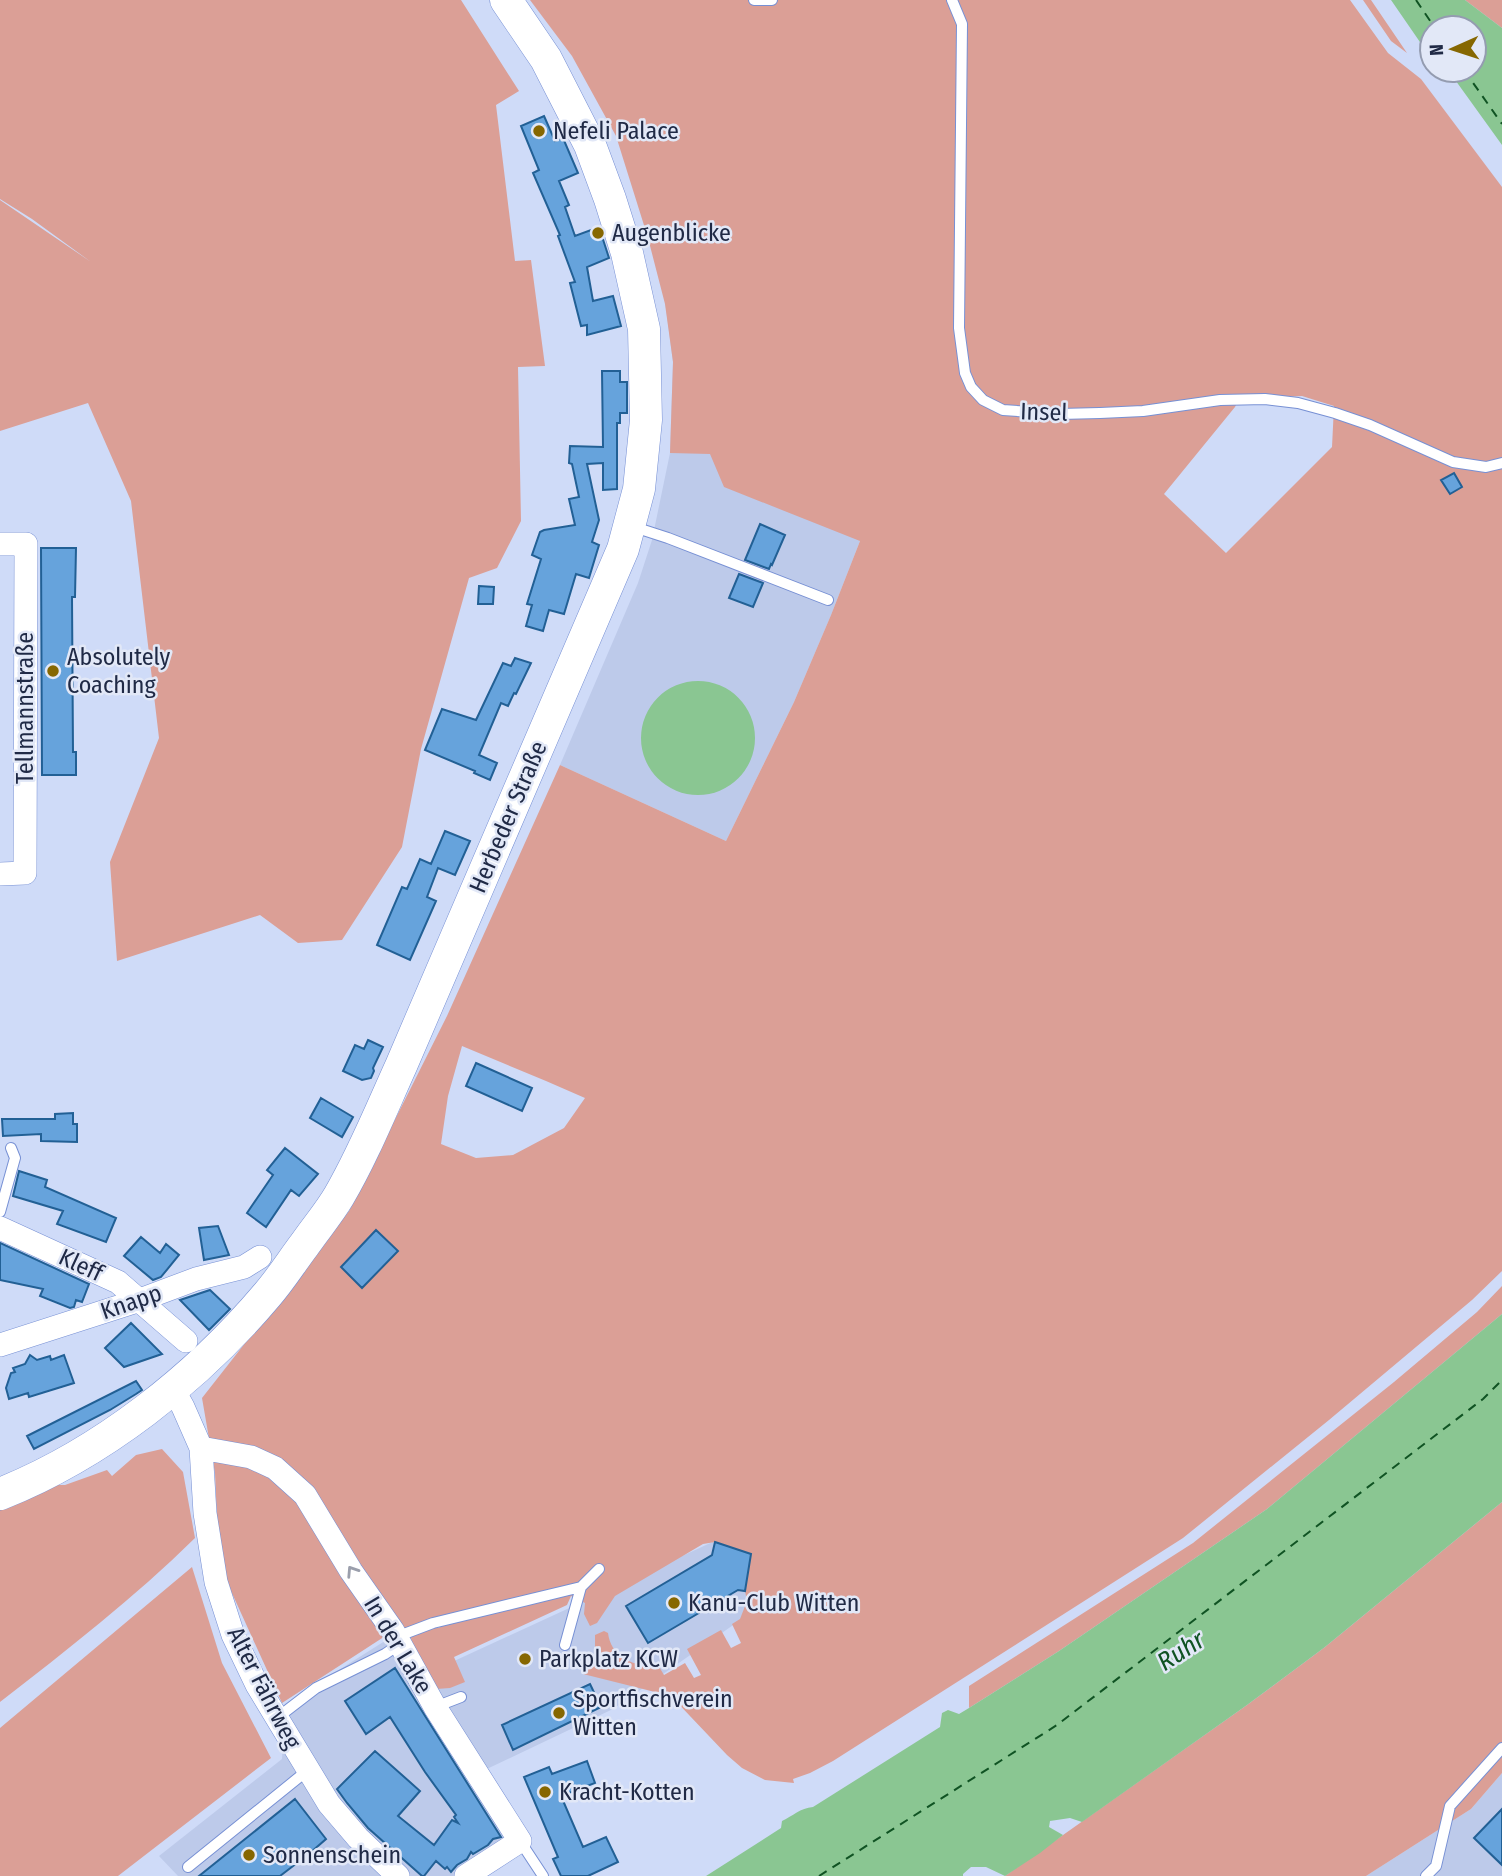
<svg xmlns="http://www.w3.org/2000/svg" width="1502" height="1876" viewBox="0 0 1502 1876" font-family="'Fira Sans Condensed',sans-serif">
  <rect width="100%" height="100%" fill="#cfdbf8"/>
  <path fill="#bdcaea" d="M656,233l204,308 -29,74 -37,87 -68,139 -166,-76 78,-182 14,-43 18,-87 3,-91z
    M732,1533l27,18 -10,63 -136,95 -141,67 34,54 -8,24 -43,22h-277l-19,-20 123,-97 3,-55 103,-65 25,41z
    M1502,1773v103h-136l105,-67z"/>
  <path fill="#db9f96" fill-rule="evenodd" d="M0,0h461l58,91 -23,14 19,156 16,-1 14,106 -27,1 3,154 -24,47 -28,10 -48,171 -19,98 -60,93 -44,3 -38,-28 -143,46 -7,-99 49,-124 -28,-237 -43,-98 -88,28v-231l91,62 -59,-43 -32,-20z
    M530,0h820l38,53 33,26 81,108v1084l-30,29 -143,120 -146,118 -350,223 -23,12 -17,6 1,4 -29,-3 -23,-12 -15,-13 -56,-59 -88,-22 1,-8 11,-5v-26l9,-4 4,2c3,25 28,35 50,32l6,10 21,-12 9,15 7,-3 -14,-26 34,-19 10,18 10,-5 -9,-19 8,-5 7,-18 -2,-10 6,-37 -36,-12 -12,2 -88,52 -18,27 -7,3 -6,-12 1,-11 -14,-7 -4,9 -113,52 11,25 -15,6 -14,1 -24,-37 -1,-15 22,-10 7,1 -7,-5 -40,8 -111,72 -56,-123 -9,-61 -2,-46 -13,-75 147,-187 98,-195 113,-251 166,76 68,-139 37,-87 29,-74 -136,-54 -14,-33 -40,-1 3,-91 -8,-58 -17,-66 -32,-102 -44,-80zM1302,396l32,10 -2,41 -106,106 -62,-59 71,-87 4,-8zM462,1046l84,35 39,17 -21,30 -51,27 -37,3 -35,-14 7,-48z
    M1363,0h8l36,53 -16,-12z
    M1465,0h37v28z
    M1502,1286v28l-235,195 -208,142 -90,57v-22l224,-143 201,-161 83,-70z
    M162,1449l21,23 12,66c-61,60 -128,112 -195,164v-195l53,-22h12l42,-15 5,6 24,-21z
    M1502,1502v271l-31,36 -105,67h-361l242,-171 78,-58z
    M192,1567l30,96 49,95 -153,118h-118v-148z"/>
  <path fill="#8ac692" d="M1391,0h74l37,28v117l-54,-75h26v-42h-42v20l-5,-6 -5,3z
    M641 738a57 57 0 1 1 114 0a57 57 0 1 1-114 0Z
    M1502,1314v188l-177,145 -78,58 -165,117 -12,-4 -20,3 -1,6 14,8 -23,18 -35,23 -19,-9h-15l-8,7v2h-257l75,-48 1,-7c11,-5 18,-13 31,-14l127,-80 2,-14 6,-3 11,4 10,-6 90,-57 208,-142z"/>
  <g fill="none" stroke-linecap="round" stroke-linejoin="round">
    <path stroke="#105323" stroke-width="2" stroke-dasharray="9 7" stroke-linecap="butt" d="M1416,0l19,28
      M1464,70l38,54
      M819,1876l238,-151 426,-326 19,-19"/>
  </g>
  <path fill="#66a3dc" stroke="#226095" stroke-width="2" d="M544,116l11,25 8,-3 15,35 -19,8 10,24 -4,2 10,29 24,-9 10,31 -22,9 6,34 20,-5 8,30 -34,9v-10l-6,1 -11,-43 5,-1 -17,-46 2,-1 -27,-62 6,-3 -18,-44z
    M602,371h18v11h7v31h-7v10h-3v66l-14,1v-27l-16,1 12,56 -7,22 7,3 -10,33 -13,-4 -12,40 -15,-4 -6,21 -17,-5 6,-21 -5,-1 14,-45 -9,-4 8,-23 4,-2 31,-5 -6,-26 10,-2 -7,-33 -3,-1 1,-17 33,1z
    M1454,473l8,14 -12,7 -9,-14z
    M760,524l25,11 -13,30 -1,-1 -2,5 -24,-9z
    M41,548h35l-1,49h-3l1,155h3v23h-34z
    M739,574l24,9 -10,24 -24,-9z
    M479,586l15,1 -1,17h-15z
    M515,658l16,5 -15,31 -2,-1 -6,13 -7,-3 -22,52 18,8 -7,17 -16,-7 1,-2 -50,-21 17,-41 34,11 27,-57 8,3z
    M445,831l25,10 -15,34 -17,-7 -11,29 9,4 -26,59 -33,-15 25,-58 5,2 13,-30 11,5z
    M368,1040l15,7 -10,21 1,3 -3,7 -9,2 -19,-9 12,-26 9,4z
    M476,1063l56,25 -10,23 -56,-25z
    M321,1098l32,19 -11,20 -32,-19z
    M73,1113v11h4v18l-36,-1v-7l-38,2 -1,-17h53v-5z
    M285,1148l33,26 -19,22 -8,-6 -25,37 -19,-14 26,-38 -6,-5z
    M19,1171l28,9 -2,7 71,31 -10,24 -49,-18 6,-13 -50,-15z
    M218,1226l11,29 -25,5 -5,-32z
    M376,1230l22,21 -36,37 -21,-21z
    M141,1237l19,16 6,-9 13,11 -18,22 -8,3 -29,-24z
    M0,1243l89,41 -7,18 -6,-2 -2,7 -4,1 -30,-12 3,-7 -43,-9z
    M210,1290l20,19 -21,21 -29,-30z
    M131,1323l31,31 -38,13 -19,-19z
    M30,1355l7,5 13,-4 1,4 13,-5 10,28 -45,14 -1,-4 -19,6 -3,-11 5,-15 4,-1 -2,-4 12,-4z
    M136,1381l6,9 -6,4 -26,16 -76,39 -7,-13z
    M715,1542l36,12 -6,37 -7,-1 -90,53 -22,-37 86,-51z
    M395,1668l106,169 -8,2 -5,6 -15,9 -2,-2 -4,7 -10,6 -6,7 -4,-5 -2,2 -9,-8 -12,15h-2l-54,-48 -21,-25 -10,-14 38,-38 45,40 -22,25 36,29 18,-25 6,3 -4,-6 2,-2 -31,-43 -35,-55 -24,17 -21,-33z
    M590,1684l11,23 -88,43 -11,-25z
    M587,1761l8,22 -34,13 22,51 23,-10 12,25 -30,14h-27l-8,-17 5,-2 -34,-80 25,-10 3,7z
    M295,1799l31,40 -16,14 -30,23h-81z
    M1502,1809v56l-28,-27z"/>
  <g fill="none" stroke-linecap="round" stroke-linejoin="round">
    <g stroke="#7790d4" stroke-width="12">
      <path id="lane" d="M754,0h18
        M952,0l10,24 -3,304 6,45 6,14 12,13 20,10 57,4 40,-1 43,-2 77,-11 45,-1 33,4 37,10 35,12 83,37 33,5 16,-4
        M631,526l37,12 160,62
        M0,1212l15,-54 -4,-10
        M396,1631l8,3 29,-11 148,-36 18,-18
        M565,1645l16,-58
        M435,1707l26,-10
        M277,1718l39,-30 69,-34 15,-10
        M520,1841l23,35
        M188,1867l120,-97
        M1426,1876l10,-10 14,-60 52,-58"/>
    </g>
    <g stroke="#7790d4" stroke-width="24">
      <path id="street" d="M0,544h26l-1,329 -25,1
        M0,1228l118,54 68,59
        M0,1345l140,-45 56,-21 48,-12 16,-10
        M173,1389l10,18 18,41 4,65 11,69 17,53 24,50 72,119 29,34 40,38
        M201,1448l50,9 24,11 30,27 46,76 42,60 42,76 85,134 -54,35"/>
    </g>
    <g stroke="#7790d4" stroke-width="33">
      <path id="secondary" d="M0,1494c101,-40 197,-116 267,-199 14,-16 25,-34 38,-51 11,-16 24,-31 34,-48 24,-41 42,-86 62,-130l222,-517 16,-60 7,-69 -2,-91 -17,-76 -17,-54 -20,-54 -44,-86 -40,-59"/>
    </g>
    <use href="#lane" stroke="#fff" stroke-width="10"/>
    <use href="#street" stroke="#fff" stroke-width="23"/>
    <use href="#secondary" stroke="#fff" stroke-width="32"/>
  </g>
  <defs><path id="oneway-chevron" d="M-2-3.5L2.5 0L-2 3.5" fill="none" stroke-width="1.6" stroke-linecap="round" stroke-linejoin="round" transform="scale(1.75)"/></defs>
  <use stroke="#9b9fac" href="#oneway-chevron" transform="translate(352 1571) rotate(-123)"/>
  <g fill="#866701" stroke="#e2e8f7" stroke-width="2.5">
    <circle cx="539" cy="131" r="7"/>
    <circle cx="598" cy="233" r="7"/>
    <circle cx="53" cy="671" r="7"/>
    <circle cx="674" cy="1603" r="7"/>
    <circle cx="525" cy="1659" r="7"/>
    <circle cx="559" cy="1713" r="7"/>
    <circle cx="545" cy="1792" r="7"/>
    <circle cx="249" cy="1855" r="7"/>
  </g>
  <g text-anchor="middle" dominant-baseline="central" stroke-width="5" stroke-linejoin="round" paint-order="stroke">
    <g font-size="24" fill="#202a46" stroke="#e2e8f7" text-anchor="start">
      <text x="553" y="131">Nefeli Palace</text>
      <text x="612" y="233">Augenblicke</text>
      <text x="67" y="657">Absolutely<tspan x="67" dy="28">Coaching</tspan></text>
      <text x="688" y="1603">Kanu-Club Witten</text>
      <text x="539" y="1659">Parkplatz KCW</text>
      <text x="573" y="1699">Sportfischverein<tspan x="573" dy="28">Witten</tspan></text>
      <text x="559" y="1792">Kracht-Kotten</text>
      <text x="263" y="1855">Sonnenschein</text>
    </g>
    <g font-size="24" fill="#202a46" stroke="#e2e8f7">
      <text transform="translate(1044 412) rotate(2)">Insel</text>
      <text transform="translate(25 708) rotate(-90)">Tellmannstraße</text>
      <text transform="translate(508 817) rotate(-67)">Herbeder Straße</text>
      <text transform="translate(81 1265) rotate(25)">Kleff</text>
      <text transform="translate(131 1302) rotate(-19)">Knapp</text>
      <text transform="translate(398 1645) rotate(59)">In der Lake</text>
      <text transform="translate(264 1688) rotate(63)">Alter Fährweg</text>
    </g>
    <g font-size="26" font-style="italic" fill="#105323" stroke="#e2e8f7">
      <text transform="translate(1181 1651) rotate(-33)">Ruhr</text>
    </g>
  </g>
  <g transform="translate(1453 49) rotate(267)"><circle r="33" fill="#e2e8f7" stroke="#949cb0" stroke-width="2"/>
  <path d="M0-5L12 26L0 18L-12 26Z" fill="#866701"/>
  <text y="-10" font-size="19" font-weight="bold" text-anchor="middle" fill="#202a46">N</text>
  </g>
</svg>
